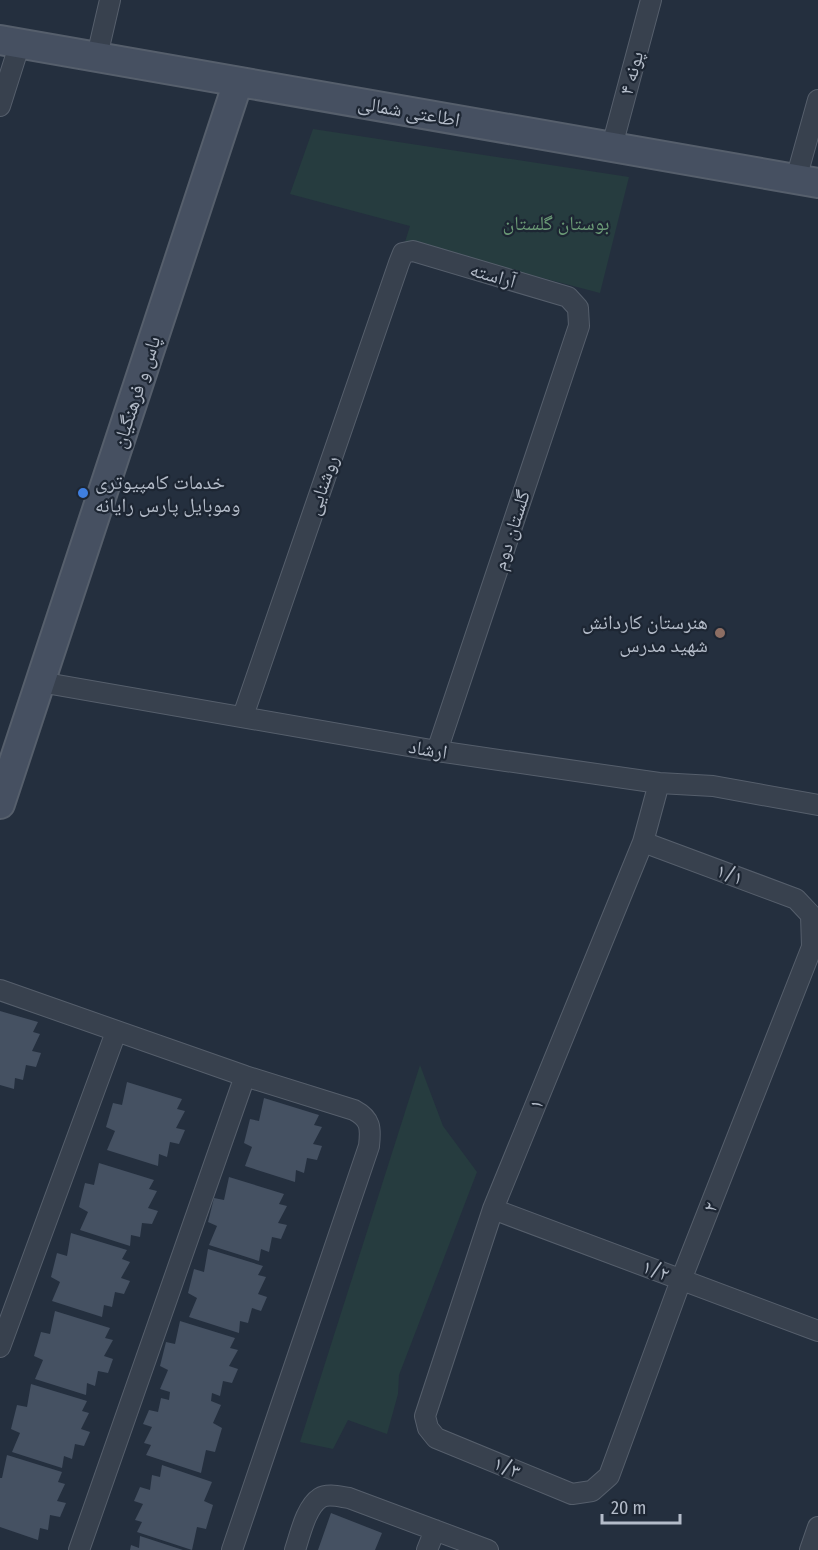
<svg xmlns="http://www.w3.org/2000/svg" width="818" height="1550" viewBox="0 0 818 1550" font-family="'Fira Sans Condensed','Noto Naskh Arabic',sans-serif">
  <rect width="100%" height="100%" fill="#242f3e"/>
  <path fill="#263c3f" d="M313,129l316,48 -29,116 -195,-51 5,-16 -120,-32z
    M420,1065l23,61 34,46 -78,203 -1,19 -11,40 -39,-14 -15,29 -33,-7z"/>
  <path fill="#455162" d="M0,1011l38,11 -5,10 7,2 -8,17 9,2 -5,14 -10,-2 -3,15 -8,-2 -1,11 -14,-4z
    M127,1082l55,17 -5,10 8,2 -9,17 9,2 -6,14 -9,-2 -3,15 -8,-3 -1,12 -51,-16 8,-19 -9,-4 7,-24 9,2z
    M264,1098l55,17 -5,10 8,2 -9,17 9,2 -5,14 -10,-2 -3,15 -8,-3 -1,12 -50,-16 7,-19 -8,-4 6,-24 9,2z
    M99,1163l55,17 -5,9 8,2 -9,17 10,3 -6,13 -10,-1 -2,14 -9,-2 -1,11 -50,-16 8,-18 -9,-5 6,-24 9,2z
    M229,1177l55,17 -5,10 8,2 -9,17 9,2 -6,14 -9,-2 -3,15 -8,-3 -2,12 -50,-16 8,-19 -9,-4 6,-24 10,2z
    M71,1233l56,17 -5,9 8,3 -9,16 9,3 -6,13 -9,-2 -3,15 -8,-2 -2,12 -50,-16 8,-19 -9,-5 6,-24 10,3z
    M208,1249l55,17 -5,9 8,2 -8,17 9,3 -6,14 -9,-3 -4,15 -8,-2 -1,12 -50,-16 8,-19 -9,-5 6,-24 10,3z
    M55,1311l55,17 -5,10 8,2 -9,16 9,3 -5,14 -10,-2 -3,15 -8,-3 -1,12 -51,-16 8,-19 -9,-4 7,-24 9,2z
    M180,1321l55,17 -5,10 8,2 -9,16 9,3 -6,14 -9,-2 -3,15 -8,-3 -1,8 10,4 -8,18 9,5 -7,24 -9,-2 -5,23 -55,-18 5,-10 -7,-2 8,-16 -9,-3 6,-14 9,2 3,-14 8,2 1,-8 -10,-3 8,-19 -8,-4 6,-24 9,2z
    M31,1384l56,17 -5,10 7,2 -8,16 9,3 -6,14 -9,-2 -3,15 -8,-3 -2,12 -50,-16 8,-19 -9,-4 6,-24 10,2z
    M7,1455l55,17 -4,10 7,2 -8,17 9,2 -6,14 -10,-2 -2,15 -8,-2 -2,12 -38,-13v-49h2z
    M162,1465l50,17 -8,19 9,4 -7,24 -9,-2 -5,23 -55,-18 5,-10 -7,-2 8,-16 -9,-3 6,-14 10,3 2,-15 8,2z
    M331,1513l51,20 -7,17h-57z
    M140,1536l43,14h-53l1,-5 8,3z"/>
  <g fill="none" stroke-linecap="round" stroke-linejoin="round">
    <g stroke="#565f6c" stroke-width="22">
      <path id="street" d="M97,56l13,-56
        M0,106l20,-63
        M612,146l39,-146
        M796,179l22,-79
        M40,682l397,69 222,32 54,3 105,19
        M243,716l156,-453 4,-10 10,-2 155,46 10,11 1,18 -142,425
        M643,842l153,57 15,16 1,32 -131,333 -72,196 -17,15 -20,3 -136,-56 -8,-10 -3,-12 68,-207 150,-367 16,-59
        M0,990l245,86 109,34c17,9 17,18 15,36l-137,404
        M493,1209l325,122
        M0,1347l116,-315
        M79,1550l166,-474
        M295,1550c5,-15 11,-43 25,-52 8,-5 21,-1 29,0l139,52
        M427,1550l8,-20
        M810,1550l8,-23"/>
    </g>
    <g stroke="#565f6c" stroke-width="32">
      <path id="secondary" d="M0,40l818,143
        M0,804l238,-722"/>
    </g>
    <use href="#street" stroke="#38414e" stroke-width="20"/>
    <use href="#secondary" stroke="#465061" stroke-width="28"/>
  </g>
  <circle fill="#3f7fe0" stroke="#1d2633" stroke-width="2" cx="83" cy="493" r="6"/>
  <circle fill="#8d6e63" stroke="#1d2633" stroke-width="2" cx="720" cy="633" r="6"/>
  <g text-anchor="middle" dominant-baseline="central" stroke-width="4.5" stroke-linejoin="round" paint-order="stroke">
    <g font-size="20" fill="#b4bcc9" stroke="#1d2633">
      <text transform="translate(631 73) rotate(-75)">پونه ۴</text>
      <text transform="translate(409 111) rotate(10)">اطاعتی شمالی</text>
      <text transform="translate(493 275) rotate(16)">آراسته</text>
      <text transform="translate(136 392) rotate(-72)">پاس و فرهنگیان</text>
      <text transform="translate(322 485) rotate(-71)">روشنایی</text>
      <text transform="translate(511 530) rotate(-72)">گلستان دوم</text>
      <text transform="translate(428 749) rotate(9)">ارشاد</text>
      <text transform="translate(730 874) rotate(21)">۱/۱</text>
      <text transform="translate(536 1104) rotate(-68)">۱</text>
      <text transform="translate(710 1207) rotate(-69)">۲</text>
      <text transform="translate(656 1270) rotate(21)">۱/۲</text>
      <text transform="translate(507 1467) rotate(22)">۱/۳</text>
    </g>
    <g font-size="20" fill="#6b9a76" stroke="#1d2633">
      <text x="556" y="223">بوستان گلستان</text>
    </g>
    <g font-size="20" fill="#b4bcc9" stroke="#1d2633" text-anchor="start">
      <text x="95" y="482">خدمات کامپیوتری<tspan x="95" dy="23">وموبایل پارس رایانه</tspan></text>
      <text x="708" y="622" text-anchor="end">هنرستان کاردانش<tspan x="708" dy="23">شهید مدرس</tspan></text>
    </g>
  </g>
  <path d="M602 1514v9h78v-9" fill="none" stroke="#b4bcc9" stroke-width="3"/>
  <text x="611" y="1514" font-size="18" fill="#b4bcc9" stroke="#1d2633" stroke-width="4.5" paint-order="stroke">20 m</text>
</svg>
